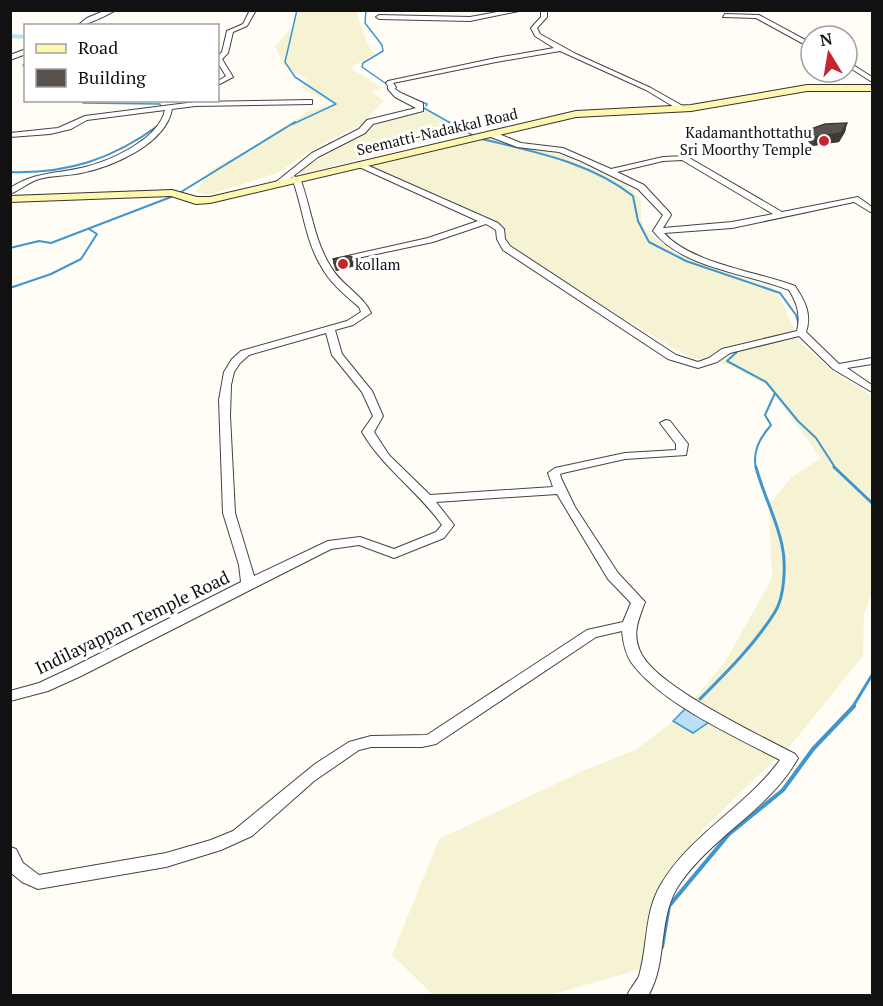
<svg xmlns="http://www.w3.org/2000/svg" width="883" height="1006" viewBox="0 0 883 1006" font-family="'PT Serif',serif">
  <rect width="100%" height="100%" fill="#fffdf5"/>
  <path fill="#f6f3d4" d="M299,11h59l-1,4 11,30 7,9 -25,14 33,20 -12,3 13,10 -25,25 -37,18 -45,29 -68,22 -13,-3 14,-22 42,-22 56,-37 25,-7 -33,-17 7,-7 -24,-15 -8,-19 19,-21z
    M426,109l18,13 22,7 -24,9 -141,36 -1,-4 68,-39 6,-8z
    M487,136l18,8 53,9 69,32 14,15v19l4,11 31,23 42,17 54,16 12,20 15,35 31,28 42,27v197l-8,21 -1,42 -68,84 -92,89 -43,58 -19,82 -91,26h-117l-41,-40 47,-116 144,-68 52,-21 45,-34 45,-54 47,-84 -3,-74 23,-27 29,-19 -54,-73 -39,-20 -39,-8 -74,-44 -111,-70 1,-17 -138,-59z"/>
  <path fill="#b9e0f7" stroke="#3f96cf" stroke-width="1.5" d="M689,705l23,15 -19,13 -20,-12z"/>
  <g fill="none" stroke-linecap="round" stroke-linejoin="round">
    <path stroke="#3f96cf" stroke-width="1.5" d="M366,10l-1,13 17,22 1,6 -20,12 -1,4 26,18
      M26,64l-3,1 3,3
      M409,97l18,7 -1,2
      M86,100l-3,3 77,1 1,3
      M424,108l28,16
      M293,124l43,-20 -41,-27 -10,-15 12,-52"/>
    <path stroke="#3f96cf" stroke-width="2" d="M449,122l25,14
      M482,139c52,13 108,23 151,57l5,25 11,21 37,19 94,32 16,22 3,10
      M10,172c57,2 103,-13 149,-47
      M181,192l114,-70
      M10,248l29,-7 12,2 120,-46
      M10,288l41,-14 30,-15 16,-25 -8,-5
      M739,350l-12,11 39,21 32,39 18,17 20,31
      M756,469c-4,-18 4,-31 15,-44l-6,-10 10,-22"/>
    <path stroke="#3f96cf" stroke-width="3" d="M834,467l38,36
      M700,699c26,-26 55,-55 75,-87 10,-16 11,-49 7,-67 -6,-28 -19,-51 -26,-78
      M852,708l20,-33"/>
    <path stroke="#3f96cf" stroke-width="4" d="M662,947l7,-41 60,-72 54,-44 30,-41 41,-43"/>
    <path fill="#b9e0f7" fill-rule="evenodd" d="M10,34l16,1v4l-16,-1z"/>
    <g stroke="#444" stroke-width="2">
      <path id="street" d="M106,10h10c-8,5 -31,16 -39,16l10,-8z
        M250,10h6l-9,16 -14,6 -5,21 -6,6 11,18 -15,8v-4l8,-5 -8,-13v-7l4,-4 5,-21 16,-7z
        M508,10h16l-54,11 -91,-2 -3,-2 3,-2 91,2z
        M541,10h6v7l-10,11 3,6 36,20 75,34 37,21 -7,2 -35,-21 -86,-39 -64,11 -103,21 3,4 -1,2 6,4 22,10v8l-50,13 -8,9 -47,24 -35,27 -7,-2 36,-29 47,-24 8,-9 49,-12 -21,-11 -7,-8v-3l-2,-3 2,-2 108,-23 58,-10 -19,-12 -4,-8 10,-11z
        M725,14l34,1 52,28v5l-55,-30 -33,-1z
        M26,49v5l-16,6v-5z
        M847,61l25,16v5l-25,-16z
        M309,100h3v4l-117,2 -23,3c-6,35 -60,58 -91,64 -14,3 -28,2 -42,6 -10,3 -19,11 -29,15v-6c25,-16 44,-14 71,-20 27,-6 78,-28 84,-58l-78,10 -16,9 -21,5 -40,3v-4l48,-5 27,-12 110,-14z
        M488,132h6l27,11 42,5 48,21 52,-12 23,-1 96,56 76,-15 14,10v6l-18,-11 -122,26 -68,5c26,30 94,39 131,53 10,15 17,28 11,46l33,32 33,-6v6l-25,4 25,17v7l-39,-23 -34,-33 -69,17 -13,9 -19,6 -30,-9 -165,-109 -6,-11 -1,-9 -10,-6 -53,18 -99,21v-4l94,-21 50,-17 -121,-55 -1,-2 4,-2 138,61 6,6 1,10 5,7 166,109 22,7 11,-4 13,-9 75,-18c4,-16 0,-28 -8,-41 -43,-17 -107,-22 -136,-59l10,-16 -25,-26 -57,-28 -22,-9 -42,-5 -29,-11zM682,160l91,54 -41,8 -69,6 8,-13 -1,-2 -26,-28 -27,-13 46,-11z
        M293,176l7,2c11,29 14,63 31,89 10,18 32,28 40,46l-18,12 -18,5 7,24 30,37 11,25 -9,16 15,23 41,40 123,-8 -5,-14 7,-5 70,-15 51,-3v-6l-16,-21 6,-3 4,1 18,23 -2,11 -61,4 -62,14 -3,1 1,4 14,29 43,66 27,29c-7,19 -14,33 -3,53 18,33 117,80 153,99l3,4c-28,51 -84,77 -117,124 -25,34 -12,79 -33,114h-21c3,-8 9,-13 12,-20 9,-30 5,-62 21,-90 29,-51 86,-79 120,-126 -44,-23 -120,-57 -149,-98 -6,-9 -8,-21 -9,-31l-26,6 -160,107 -14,3h-51l-12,3 -45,31 -62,55 -31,14 -55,17 -128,22 -16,-7 -12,-10v-25l6,2 7,14 16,12 127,-22 45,-13 22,-9 82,-67 34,-22 22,-6 56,-1 160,-105 36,-8 7,-17 1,-2 -23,-24 -51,-85 -121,8 18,23 -10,13 -50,20 -35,-13 -28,4 -250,127 -33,15 -38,10v-10l29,-8 32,-15 170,-86 -2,-17 -16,-52 -4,-113 5,-28 8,-13 9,-8 106,-30 14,-9 -2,-5c-14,-12 -29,-24 -38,-41 -16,-26 -18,-59 -29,-88zM326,333l6,22 30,37 11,24 -11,16c21,36 56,59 80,93l-6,7 -42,17 -34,-12 -32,4 -74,35 -19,-63 -5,-97 1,-31 3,-13 6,-9 9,-8z"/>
    </g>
    <g stroke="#333" stroke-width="2">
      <path id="secondary" d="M807,85h65v6h-65l-116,20 -115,6 -366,86 -14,1 -25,-8 -161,6v-6l162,-6 25,7h13l366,-86 115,-6z"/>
    </g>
    <use href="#street" fill="#fff" fill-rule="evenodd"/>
    <use href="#secondary" fill="#fff6b0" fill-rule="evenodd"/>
  </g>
  <path fill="#4d4742" d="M847,123l-2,9 -6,10 -27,4 -6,-7 2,-9z
    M333,259l22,7 -19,5 -2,-5z"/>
  <path fill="#3f3936" d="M847,123l-2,9 -6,10 -27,4 2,-9z
    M355,259v7l-19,5v-7z"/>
  <path fill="#5a524d" stroke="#3f3936" stroke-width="1.5" d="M847,123l-6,10 -27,4 -6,-7 17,-6z
    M350,256l5,3 -19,5 -3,-5z"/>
  <g fill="#c4262e" stroke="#fff" stroke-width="2">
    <circle cx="824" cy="141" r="6"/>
    <circle cx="343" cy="264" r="6"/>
  </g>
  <g text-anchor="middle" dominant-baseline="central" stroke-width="6" stroke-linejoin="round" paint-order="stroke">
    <g font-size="15" fill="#111" stroke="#fff">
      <text transform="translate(437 131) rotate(-13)">Seematti-Nadakkal Road</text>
    </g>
    <g font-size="15" fill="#111" stroke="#fff" text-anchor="end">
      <text x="812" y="132">Kadamanthottathu<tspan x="812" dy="17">Sri Moorthy Temple</tspan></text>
      <text x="355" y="264" text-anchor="start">kollam</text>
    </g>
    <g font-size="18" fill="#111" stroke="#fff">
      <text transform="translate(132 622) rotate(-26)">Indilayappan Temple Road</text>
    </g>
  </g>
  <rect width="883" height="1006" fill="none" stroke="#111111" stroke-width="24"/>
  <rect x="24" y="24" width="195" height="78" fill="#ffffff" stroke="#a0a0a0" stroke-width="1.5"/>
  <rect x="36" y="44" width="30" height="9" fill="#fff6b0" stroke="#a0a0a0" stroke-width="1.5"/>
  <text x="78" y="54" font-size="18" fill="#111111">Road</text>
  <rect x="36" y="69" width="30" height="18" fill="#5a524d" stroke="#a0a0a0" stroke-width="1.5"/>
  <text x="78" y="84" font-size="18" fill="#111111">Building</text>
  <g transform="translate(829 54) rotate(349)"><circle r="28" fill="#ffffff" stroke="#a0a0a0" stroke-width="1.5"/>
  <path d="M0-4.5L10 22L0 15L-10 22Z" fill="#c4262e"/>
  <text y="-9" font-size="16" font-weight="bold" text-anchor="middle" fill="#111111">N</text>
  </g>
</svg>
